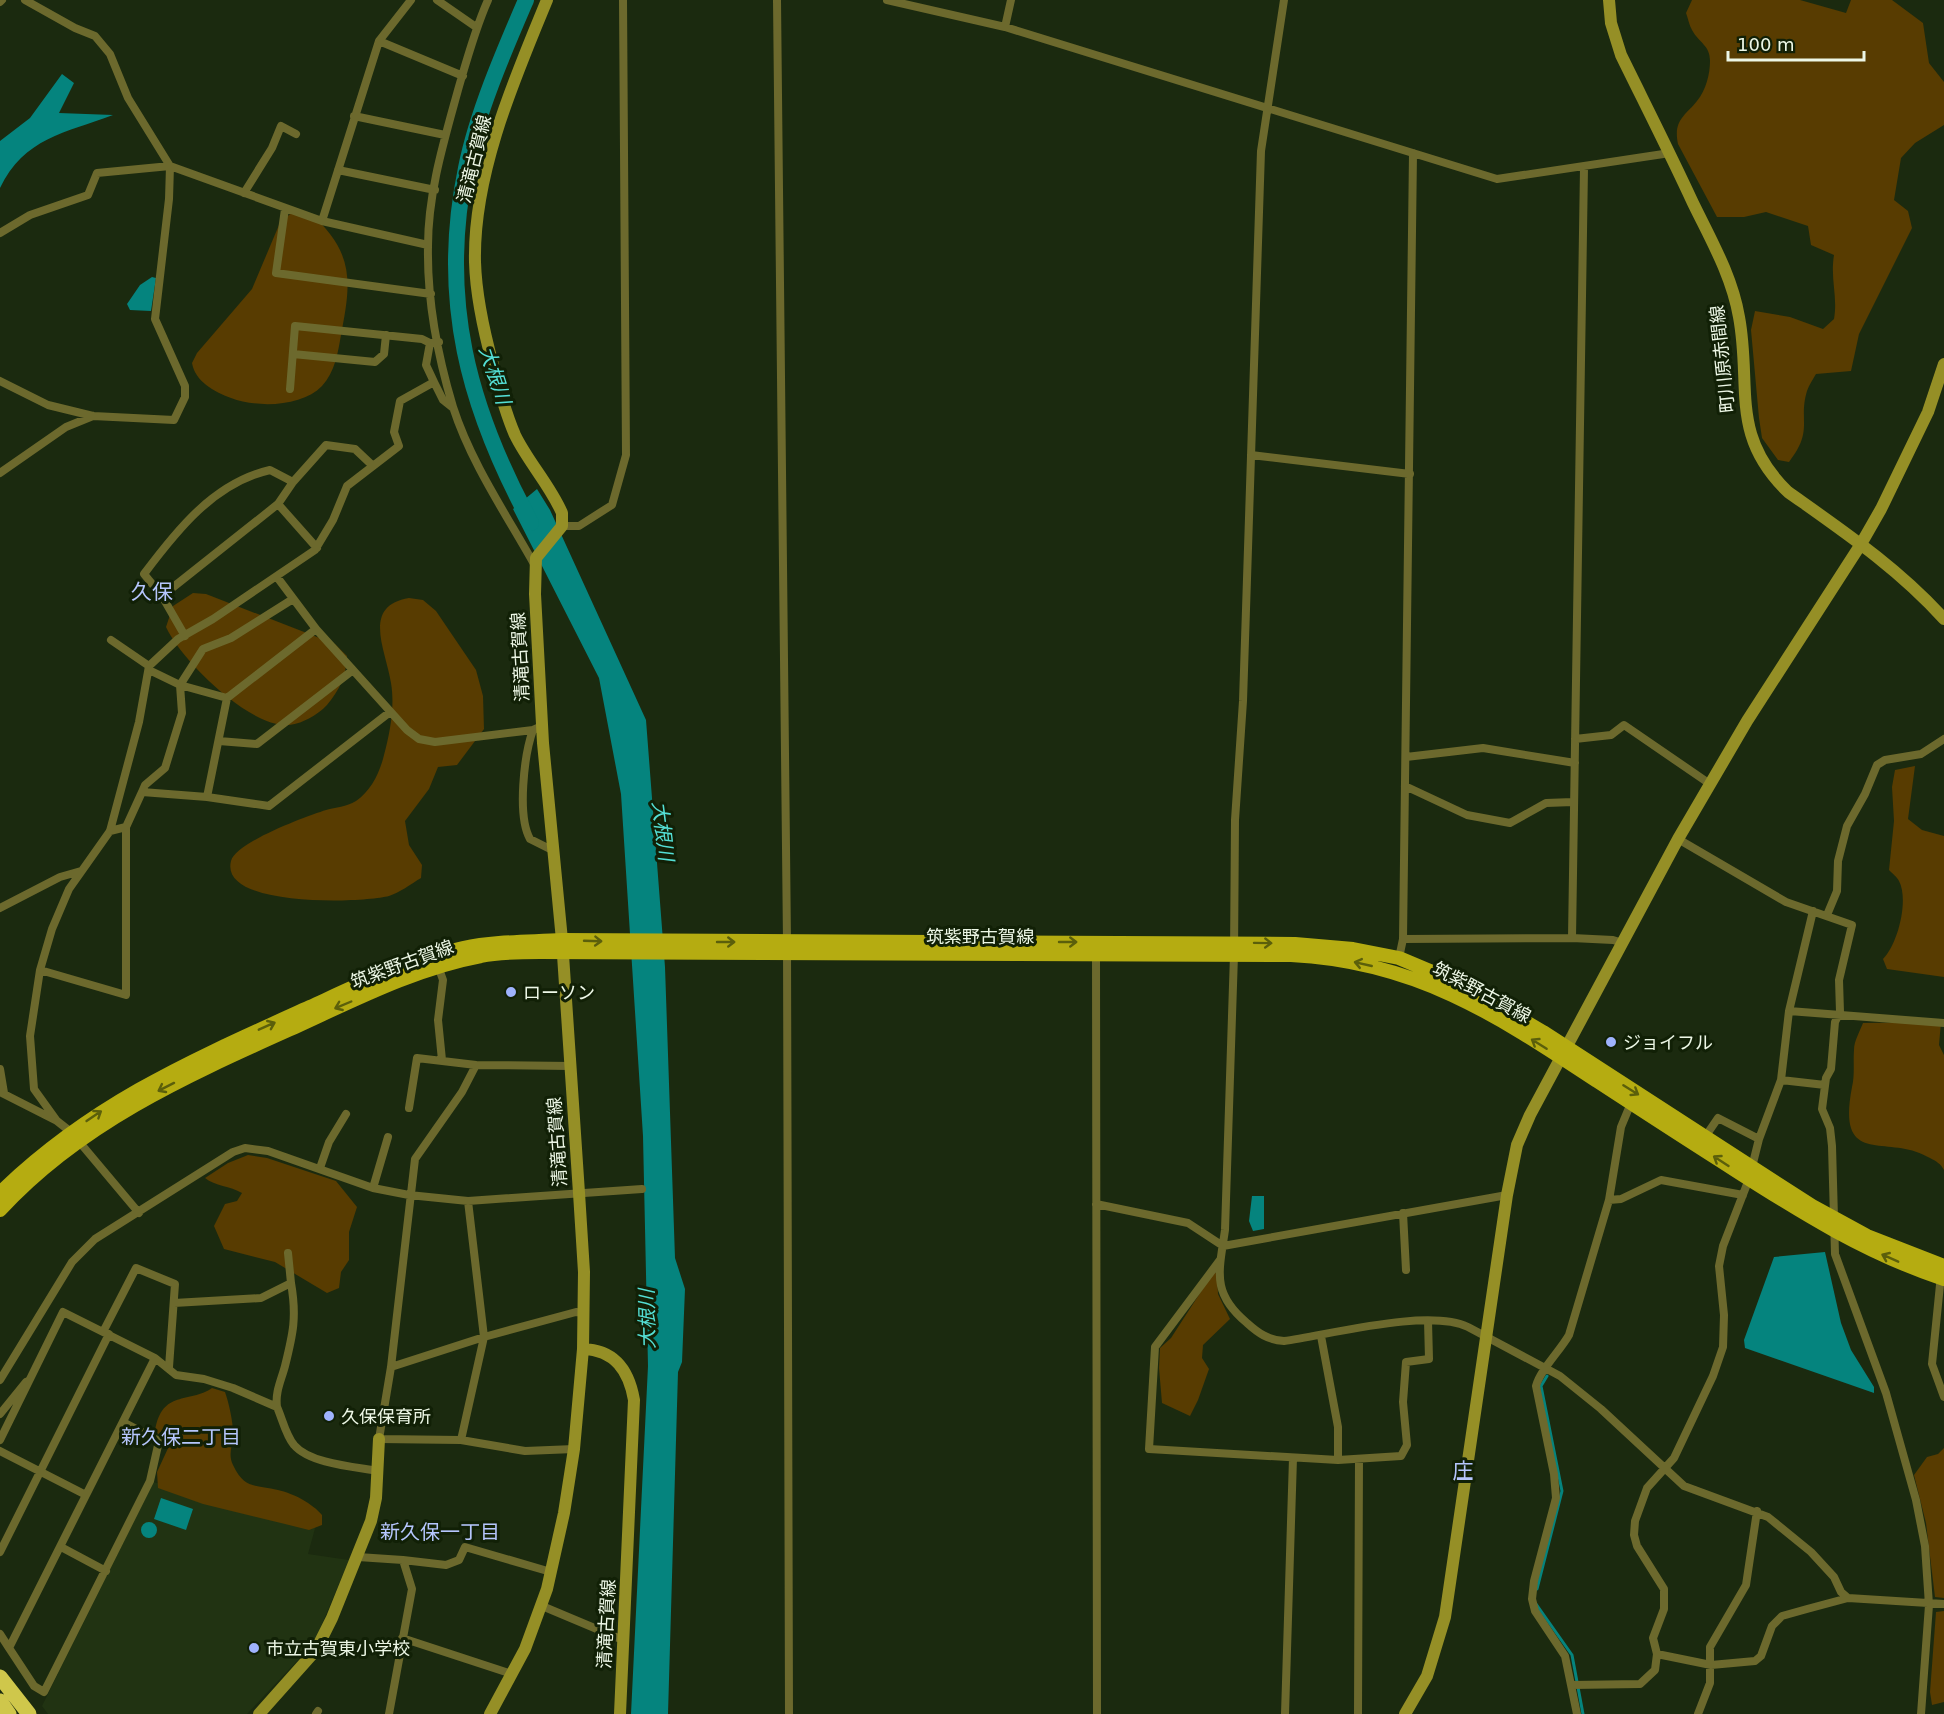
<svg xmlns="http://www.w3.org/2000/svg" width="1944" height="1714" viewBox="0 0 1944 1714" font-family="'DejaVu Sans','Noto Sans JP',sans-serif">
  <rect width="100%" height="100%" fill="#1b2a0f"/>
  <path fill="#213312" d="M153,1482l163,43 -8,29 41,6 -35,83 -67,71h-199l-6,-8z"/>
  <path fill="#583c01" d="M1692,0h108l46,13 5,-13h41l31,23 6,40 15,19v43l-29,18 -14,15 -7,42 14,11 4,17 -53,106 -8,37 -35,3c-3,5 -7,11 -9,17 -9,30 7,39 -18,71l-11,-2 -16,-22 -3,-20 -8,-88 4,-19 35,6 33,12 11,-10c4,-23 -4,-40 0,-64l-23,-10 -3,-19 -42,-14 -22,5h-27l-39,-73c-5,-24 7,-28 19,-43 9,-11 13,-27 13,-40 0,-16 -11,-18 -18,-31 -3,-5 -4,-12 -6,-17z
    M291,213c7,2 17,2 22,5 7,3 13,11 17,16 25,32 18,63 11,101 -3,17 -6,37 -19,51 -20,21 -65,22 -91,12 -17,-6 -36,-17 -39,-35l5,-10 55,-64 27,-64z
    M193,593l13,1 129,50 12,12c-1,21 -7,33 -20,49 -9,10 -27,20 -40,20 -39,1 -106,-65 -121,-98l7,-21z
    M409,598l14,2 13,11 40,59 7,26 1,33 -27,36 -19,2 -9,22 -24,32 4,24 13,20 -1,13c-10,6 -22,15 -32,18 -26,7 -170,12 -158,-35 5,-19 76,-45 95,-51 10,-3 20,-3 30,-9 15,-10 24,-29 28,-46 6,-22 11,-48 7,-72 -5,-33 -30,-77 18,-85z
    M1915,766l-7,53 14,11 22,6v141l-57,-8 -4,-10c15,-15 26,-59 16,-78 -2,-4 -7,-8 -10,-11l5,-49 -2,-34 3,-17z
    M1941,1022l-2,23 5,10v115c-3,-6 -8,-9 -14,-12 -42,-26 -94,12 -78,-71 3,-13 1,-25 2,-37 0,-9 6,-19 9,-27z
    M248,1155l19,3 69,23 21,26 -8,25v28l-8,12 -2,16 -12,5 -52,-31 -51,-13 -10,-23 11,-22 12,-3 5,-8c-12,-7 -27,-7 -37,-15l23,-15z
    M1213,1273h4l1,21 12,25 -27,26 -1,13 7,11 -11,31 -8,16 -28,-13 -3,-35 1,-20 11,-10z
    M212,1388l13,4c4,11 9,34 8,45 -1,10 -5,18 0,28 12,25 22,19 45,25 15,3 35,14 44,25v10l-13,5 -24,-6 -82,-20 -45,-16 -1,-16 13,-28 -15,-13c7,-42 34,-27 57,-43z
    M1944,1448v150l-9,-1 -9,-74 -12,-48 13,-18 11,-3z
    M1944,1611v91l-12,3 -2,-13 6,-80z"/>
  <path fill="#05847e" d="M62,74l12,9 -15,30 54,2c-48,18 -89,23 -113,73v-47l30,-23z
    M152,277l4,1 -5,33 -21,-1 -3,-6 13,-19z
    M537,489l13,21 96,210 19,247 10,291 10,31 -3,73 -4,10 -10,342h-37l17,-348 -5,-230 -22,-342 -22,-116 -86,-169z
    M1252,1196h12v33l-11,2 -4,-10z
    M1825,1252l16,71 10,27 23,37v6l-129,-45 -1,-8 30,-83z
    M161,1498l32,11 -7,21 -32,-11z
    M141 1530a8 8 0 1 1 16 0a8 8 0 1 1-16 0Z"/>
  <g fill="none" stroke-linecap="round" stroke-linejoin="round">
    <path stroke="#05847e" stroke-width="3" d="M1537,1589l25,-98 -21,-105 6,-10
      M1536,1604l36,51 11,59"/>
    <path stroke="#05847e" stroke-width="16" d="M526,0c-22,51 -49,113 -60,168 -27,131 2,239 65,355"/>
    <path stroke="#6c692d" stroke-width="8" d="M437,0l39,27
      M488,0c-13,29 -21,59 -30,90 -14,51 -30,103 -30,156 -1,53 10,111 25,161 18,56 53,107 81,157
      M777,0l10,942 2,772
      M887,0l118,27 492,152 173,-26
      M1284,0l-23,151 -18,550 -8,119 -1,135 -9,275c-6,42 -14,63 22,93 11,10 21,17 37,18 45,-6 144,-33 184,-14l92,49 41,33 83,77 84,31 43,35 23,25 7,15 7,6
      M0,2l2,-2
      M1005,27l6,-27
      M379,41l84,35
      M354,116l91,19
      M338,170l97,20
      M244,193l28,-45 9,-22 15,8
      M285,209l-9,64 155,21
      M322,221l57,-180 32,-41
      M0,233l30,-18 58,-20 9,-22 73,-7 152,55 106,24
      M293,354l82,8 9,-8 2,-19
      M0,381l48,24 45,11 81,4 11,-23v-11l-30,-67 14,-120 1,-33 -42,-68 -18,-44 -15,-18 -20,-8 -50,-28
      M434,382l9,18 10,8
      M290,389l5,-63 127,13 8,4
      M1251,455l159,19
      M0,473l66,-46 27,-11
      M278,504l39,44
      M562,526h17l33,-21 14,-50 -3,-455
      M277,577l39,52
      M162,596l116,-92 15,-22
      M185,636l-23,-40 -18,-22c33,-44 70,-91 126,-104l23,12 33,-37 29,4 18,17
      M111,640l38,26
      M149,670l31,15 47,13 89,-69 91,101 12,9 16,3 98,-12 9,-4
      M533,730c-9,25 -16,86 -3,109l24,12
      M1575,739l36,-4 13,-10 86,59
      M219,741l38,3 96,-74
      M1406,757l77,-9 92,15
      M1405,786l62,29 43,8 36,-20 27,-1
      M142,792l3,-7 20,-17 17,-55 -2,-28 23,-36 28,-11 62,-39
      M207,797l20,-99
      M110,831l16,-4 16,-35 65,5 62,9 121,-94
      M1678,839l108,63 66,23 -13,55 1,32 -5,10 -4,47 -5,9 -4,31 8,19 2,18 3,108 51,139 30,107 9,46 4,59 -8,109
      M0,908l60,-31 21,-6
      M1827,915l10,-24 1,-30 9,-35 18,-32 12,-29 8,-5 36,-6 23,-15
      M1572,938l12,-770
      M1403,939l169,-1 41,2 10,3
      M1096,952l1,762
      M1399,958l4,-19 10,-786
      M438,966l5,14 -5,40 4,40
      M40,970l86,25v-168
      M1789,1011l155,12
      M571,1066l-95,-1 -14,27 -47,67 -24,208 -12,72 82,1 64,11 49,-2
      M0,1069l4,24
      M1781,1080l44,5
      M0,1092l57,29 14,11 68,81
      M409,1108l8,-50 59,7
      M57,1121l-23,-32 -4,-53 10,-66 12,-41 17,-40 41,-58 29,-109 10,-56 29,-27 35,-20 102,-69 18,-30 14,-34 52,-40 -5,-14 6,-31 34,-19 -8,-17 4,-22 9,-1
      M1705,1137l13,-19 41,21
      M320,1168l9,-26 17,-28
      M373,1188l15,-51
      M1609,1200l12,-1 40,-19 82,15
      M1096,1204l92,19 35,23 284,-51
      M1403,1213l3,57
      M288,1253l3,30
      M1220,1260l-65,87 -6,102 189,11 63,-4 6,-11 -4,-43 3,-40 23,-3 -1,-38
      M1941,1275l-9,89 12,33
      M174,1303l87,-5 30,-15c6,34 2,51 -6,83 -4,15 -10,26 -8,41
      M103,1332l33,-64 39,16 -6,83
      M1321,1336l17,91v33
      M391,1367l93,-30 92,-25 9,1
      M0,1380l72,-118 23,-23 138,-87 12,-4 23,3 105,37 36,7 59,6 174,-12
      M0,1414l26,-32
      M0,1440l63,-128 92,46 21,17 28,4 29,9 44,19c5,11 9,29 17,38 16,19 62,22 84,26
      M461,1440l23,-103 -16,-136
      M0,1451l86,44
      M61,1547l45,24
      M0,1552l109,-218
      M358,1557l45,3 9,29 -23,125
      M403,1560l43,5 13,-5 6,-13 86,25
      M542,1606l81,34
      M0,1634l9,14 146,-290
      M402,1638l110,36
      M9,1648l25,38 10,6 106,-211 9,-40 -36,-19
      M1657,1654l-4,-16 11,-29v-20l-27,-43 -3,-11 1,-14 12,-33 27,-30 39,-82 10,-29 1,-32 -5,-49 4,-20 26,-67 10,-40 22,-59 8,-69 24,-100
      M1572,1685l68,-1 15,-14 2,-16 54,11 44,-4 6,-5 11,-30 10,-10 25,-7 41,-11 96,6
      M316,1714l2,-3
      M1285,1714l8,-256
      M1358,1714l1,-255
      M1577,1714l-12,-58 -30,-45 -3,-12 2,-18 22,-83 -2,-24 -18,-88c4,-16 24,-35 33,-51l40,-135 12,-73 10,-24
      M1698,1714l12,-31v-36l36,-62 11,-74"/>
    <path stroke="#958f26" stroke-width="12" d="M1609,0l2,23 10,32c24,49 49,98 72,148 18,37 39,73 46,114 13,70 -10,118 49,175 55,39 110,76 156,127
      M583,1349c32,1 46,22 51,51l-14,314
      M259,1714l57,-64 16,-32 39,-97 5,-23 3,-59
      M490,1714l35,-65 22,-60 17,-76 10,-64 9,-100 1,-77 -5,-79 -17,-253 -19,-197 -8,-149 1,-36 26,-32v-13c-12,-28 -34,-51 -47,-78 -10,-23 -16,-46 -22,-70 -9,-33 -17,-68 -18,-103 -2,-88 39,-182 72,-262
      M1405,1714l22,-38 18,-59 62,-422 10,-50 13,-30 148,-276 69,-118 114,-177 20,-35 47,-97 16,-48"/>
    <path stroke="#b5ac11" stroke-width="14" d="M0,1193c92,-90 195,-134 310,-186 48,-22 101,-48 153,-59 33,-7 66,-6 99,-8l733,4 58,5 46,9 64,27 80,47 269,174 55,30 77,30
      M0,1210c81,-88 188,-135 295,-183 59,-27 121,-59 186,-71 19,-4 39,-4 59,-4l751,3c125,6 206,60 306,126 46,30 92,60 138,89 67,43 133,84 209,109"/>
    <path stroke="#cfc74b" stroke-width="15" d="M0,1677l29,37
      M0,1701l9,13"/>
  </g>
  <defs><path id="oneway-shaft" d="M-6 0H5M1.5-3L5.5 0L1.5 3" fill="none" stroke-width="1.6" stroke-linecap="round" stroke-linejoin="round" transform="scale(1.5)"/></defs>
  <g stroke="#5b5f0b">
    <use href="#oneway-shaft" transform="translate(593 941) rotate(2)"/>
    <use href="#oneway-shaft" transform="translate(726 942)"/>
    <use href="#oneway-shaft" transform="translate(1068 942)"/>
    <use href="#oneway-shaft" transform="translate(1263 943) rotate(1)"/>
    <use href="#oneway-shaft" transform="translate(1363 964) rotate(-167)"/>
    <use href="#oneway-shaft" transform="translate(343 1005) rotate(157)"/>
    <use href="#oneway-shaft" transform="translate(267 1026) rotate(-24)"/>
    <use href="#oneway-shaft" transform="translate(1539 1044) rotate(-148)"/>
    <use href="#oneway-shaft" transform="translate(166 1087) rotate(153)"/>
    <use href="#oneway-shaft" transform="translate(1631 1090) rotate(32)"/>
    <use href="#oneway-shaft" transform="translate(94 1116) rotate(-34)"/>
    <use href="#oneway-shaft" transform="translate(1721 1161) rotate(-147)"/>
    <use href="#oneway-shaft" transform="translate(1890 1258) rotate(-156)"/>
  </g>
  <g fill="#9fb3fd" stroke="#112006" stroke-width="2">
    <circle cx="511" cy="992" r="6"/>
    <circle cx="1611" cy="1042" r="6"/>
    <circle cx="329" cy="1416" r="6"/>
    <circle cx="254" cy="1648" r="6"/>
  </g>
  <g text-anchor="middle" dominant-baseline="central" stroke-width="6" stroke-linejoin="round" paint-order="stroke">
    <g font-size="18" fill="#edf7e6" stroke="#112006">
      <text transform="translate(474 159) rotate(-76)">清滝古賀線</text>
      <text transform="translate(1722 359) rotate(-96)">町川原赤間線</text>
      <text transform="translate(520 657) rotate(-93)">清滝古賀線</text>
      <text x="980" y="936">筑紫野古賀線</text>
      <text transform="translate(402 964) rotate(-20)">筑紫野古賀線</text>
      <text transform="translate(1482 992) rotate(28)">筑紫野古賀線</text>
      <text transform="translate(557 1142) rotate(-94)">清滝古賀線</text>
      <text transform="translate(606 1624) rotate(-87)">清滝古賀線</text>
    </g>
    <g font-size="18" fill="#edf7e6" stroke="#112006" text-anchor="start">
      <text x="523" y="992">ローソン</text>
      <text x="1623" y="1042">ジョイフル</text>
      <text x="341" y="1416">久保保育所</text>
      <text x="266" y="1648">市立古賀東小学校</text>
    </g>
    <g font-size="20" font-style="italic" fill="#54dfd5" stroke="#112006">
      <text transform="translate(495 375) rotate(72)">大根川</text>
      <text transform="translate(663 831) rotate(83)">大根川</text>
      <text transform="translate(647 1319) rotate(-91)">大根川</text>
    </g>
    <g font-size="20" fill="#b6c6fd" stroke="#112006">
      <text x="181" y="1437">新久保二丁目</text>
      <text x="440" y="1532">新久保一丁目</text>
    </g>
    <g font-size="21" fill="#b6c6fd" stroke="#112006">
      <text x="152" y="592">久保</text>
      <text x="1463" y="1471">庄</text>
    </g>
  </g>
  <path d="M1728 51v9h136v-9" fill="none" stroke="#edf7e6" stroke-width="3"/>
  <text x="1737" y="51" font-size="18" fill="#edf7e6" stroke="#112006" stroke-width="4.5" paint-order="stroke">100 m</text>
</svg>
